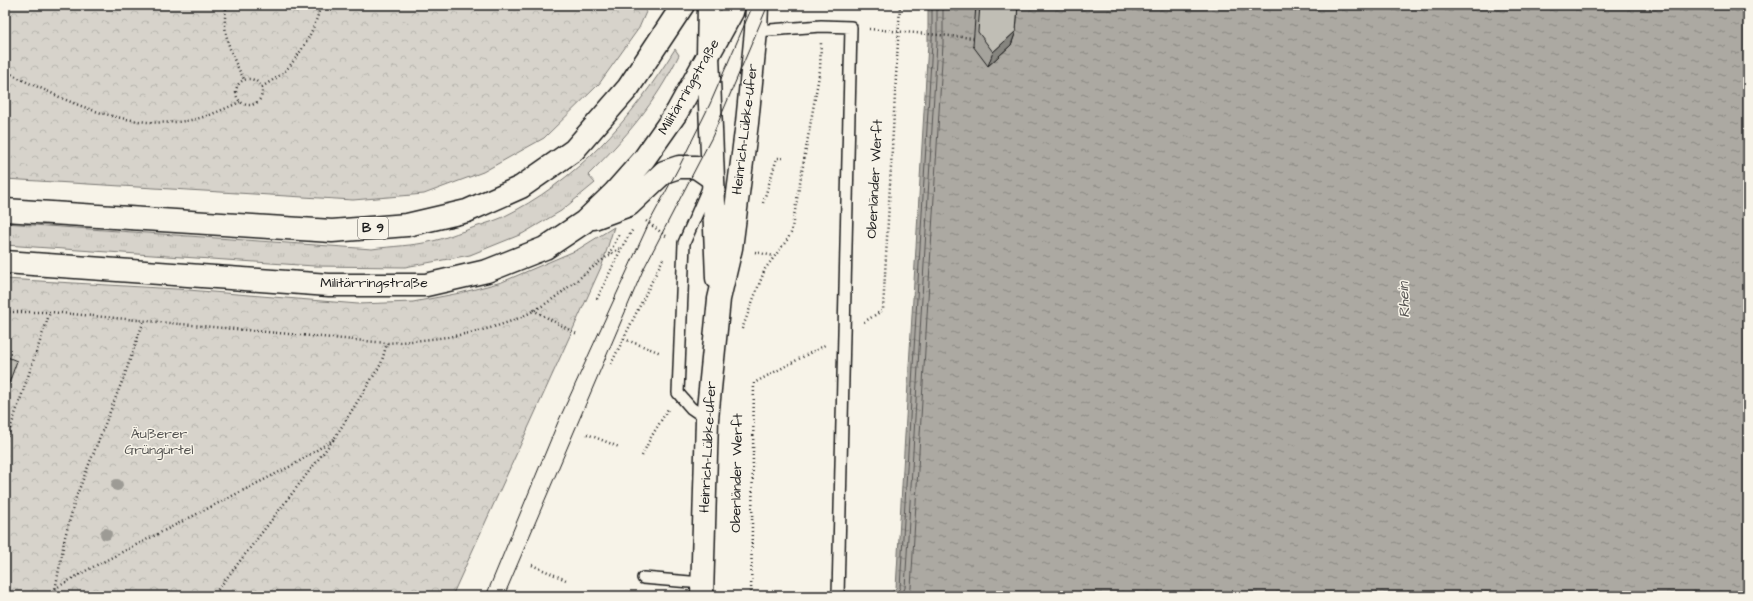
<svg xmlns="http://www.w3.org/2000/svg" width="1753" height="601" viewBox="0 0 1753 601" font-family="'Architects Daughter',sans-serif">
  <defs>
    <pattern id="grass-tufts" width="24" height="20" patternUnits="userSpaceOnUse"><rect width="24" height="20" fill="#d7d3cb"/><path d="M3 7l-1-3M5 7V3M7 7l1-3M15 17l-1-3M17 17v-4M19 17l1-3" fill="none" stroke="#b8b5ae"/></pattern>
    <pattern id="park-crowns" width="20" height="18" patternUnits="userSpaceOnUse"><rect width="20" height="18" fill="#d7d3cb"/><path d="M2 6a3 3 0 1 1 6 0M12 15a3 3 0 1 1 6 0" fill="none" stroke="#b8b5ae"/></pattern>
    <pattern id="water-ripples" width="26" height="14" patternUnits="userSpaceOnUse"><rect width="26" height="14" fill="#aca9a2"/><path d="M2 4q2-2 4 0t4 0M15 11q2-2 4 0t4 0" fill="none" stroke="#8b8983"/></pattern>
  </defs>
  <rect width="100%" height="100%" fill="#f7f3e8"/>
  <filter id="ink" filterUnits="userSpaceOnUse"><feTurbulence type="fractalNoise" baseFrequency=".025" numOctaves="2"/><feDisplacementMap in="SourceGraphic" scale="8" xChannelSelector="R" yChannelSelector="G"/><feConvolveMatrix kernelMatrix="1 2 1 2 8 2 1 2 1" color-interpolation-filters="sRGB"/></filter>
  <g filter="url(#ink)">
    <path fill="url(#grass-tufts)" stroke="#7a7874" d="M675,49l4,6c-24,49 -53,82 -91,120l7,8 -34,28 -39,23 -52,21 -65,12 -91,-1 -309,-21v-22l367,26c20,-3 41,-3 61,-8 10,-2 21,-7 31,-10 12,-5 26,-8 37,-13 76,-37 130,-98 174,-169z"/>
    <path fill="url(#park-crowns)" stroke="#7a7874" d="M5,5h644l-10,23 -40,56 -55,54 -61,34 -59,22 -71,6 -348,-21z
      M614,227l-12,38 -150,331h-447v-317l171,10 182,15 55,-2 47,-9 42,-11 75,-32z"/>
    <path fill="url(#water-ripples)" stroke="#72716c" d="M928,5h820v591h-859l7,-8 32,-545z"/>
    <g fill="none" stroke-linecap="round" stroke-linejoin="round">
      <path stroke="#565452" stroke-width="1" d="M894,596l6,-8 32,-545v-38
        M901,596l4,-8 32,-545v-38
        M909,596l2,-8 32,-544v-39"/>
      <g stroke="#1c1c1c" stroke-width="14">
        <path id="lane" d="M756,31l65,-5 30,1 -13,569
          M707,419l-16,-11 -13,-15 6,-150 25,-57
          M643,578l59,5"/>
      </g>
      <g stroke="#1c1c1c" stroke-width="25">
        <path id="secondary" d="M709,5l-1,50 9,223
          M702,596l5,-177 12,-120 12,-51 16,-125 9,-92 1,-26"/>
      </g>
      <g stroke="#1c1c1c" stroke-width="25">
        <path id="primary" d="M5,210l327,21 75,-6 60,-14 54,-24 53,-37 54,-62 55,-83
          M594,218l35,-13 35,-33 15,-5h17l16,11
          M5,262l324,23h97l61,-14 58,-23 39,-26 30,-29 30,-34 33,-47 55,-100 2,-7"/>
      </g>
      <path stroke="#1c1c1c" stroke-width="2.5" stroke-dasharray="1 3" stroke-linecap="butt" d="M227,5c-7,25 5,53 17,74
        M869,29l105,9
        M5,70c13,9 29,15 44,22 43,21 93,37 142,28 17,-3 33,-11 49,-18
        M236 92a13 13 0 1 1 26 0a13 13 0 1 1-26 0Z
        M262,87c7,-5 17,-10 23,-16 14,-14 33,-46 35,-66
        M763,203l14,-45h6
        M646,221l20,15
        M755,252l19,4
        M609,254l10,-19
        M597,299l25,-52 11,-18
        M533,310l44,24
        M5,312h45l337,31c55,-4 118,-10 164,-43 25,-17 45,-38 71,-53
        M864,322l19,-12 17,-305
        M742,329l23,-60 22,-29 4,-7 29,-163 1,-27
        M624,339l37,14
        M611,364l53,-107
        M587,434l32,13
        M5,444l45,-132
        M642,456l8,-17 18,-30
        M532,565l34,15
        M51,596l5,-8 33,-19 206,-105 39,-25
        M54,596l11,-59 11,-40 49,-123 19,-54
        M213,596l121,-157 47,-75 6,-21
        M751,596l3,-213 71,-38"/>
      <use href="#lane" stroke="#f7f3e8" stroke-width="11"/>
      <use href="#secondary" stroke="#f7f3e8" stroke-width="22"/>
      <use href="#primary" stroke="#f7f3e8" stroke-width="22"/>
      <path stroke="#1c1c1c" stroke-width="1" d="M486,596l72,-174 91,-199 30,-56 31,-63 43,-99
        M504,596l139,-326 69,-133 56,-132"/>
    </g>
    <g fill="#9d9b95">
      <circle cx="117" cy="485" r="6"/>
      <circle cx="106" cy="534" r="6"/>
    </g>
    <path fill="#a5a39c" stroke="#1c1c1c" d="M976,5h42l-2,26 -5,14 -23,21 -15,-20z"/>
    <path fill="#86857f" stroke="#1c1c1c" d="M1016,31l-5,14 -23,21 5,-14z"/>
    <path fill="#c0beb5" stroke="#1c1c1c" d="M980,5h38l-2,26 -23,21 -15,-20z
      M5,356l12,5 -12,33z"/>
  </g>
  <g text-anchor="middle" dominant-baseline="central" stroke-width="3" stroke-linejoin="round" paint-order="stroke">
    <rect fill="#f7f3e8" stroke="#5e5c59" stroke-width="1" x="358" y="217" width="30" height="22" rx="3"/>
    <g font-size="13" font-weight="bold" fill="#1c1c1c">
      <text x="373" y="228">B 9</text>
    </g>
    <g font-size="14" fill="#1c1c1c" stroke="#f7f3e8">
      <text transform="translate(689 87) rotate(-60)">Militärringstraße</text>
      <text transform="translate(745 129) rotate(-83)">Heinrich-Lübke-Ufer</text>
      <text transform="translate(875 179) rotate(-87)">Oberländer Werft</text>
      <text x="374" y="283">Militärringstraße</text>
      <text transform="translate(708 447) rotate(-87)">Heinrich-Lübke-Ufer</text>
      <text transform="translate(737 473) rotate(-89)">Oberländer Werft</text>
    </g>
    <g font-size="14" fill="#545351" stroke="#f7f3e8">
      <text x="159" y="434">Äußerer<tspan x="159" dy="16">Grüngürtel</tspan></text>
    </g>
    <g font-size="15" font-style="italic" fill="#565452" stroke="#f7f3e8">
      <text transform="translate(1404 300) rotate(-92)">Rhein</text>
    </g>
  </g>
  <rect width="1753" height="601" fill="none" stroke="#f7f3e8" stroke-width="20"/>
  <rect x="10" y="10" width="1733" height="581" fill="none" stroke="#1c1c1c" stroke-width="1.5" filter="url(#ink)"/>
</svg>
